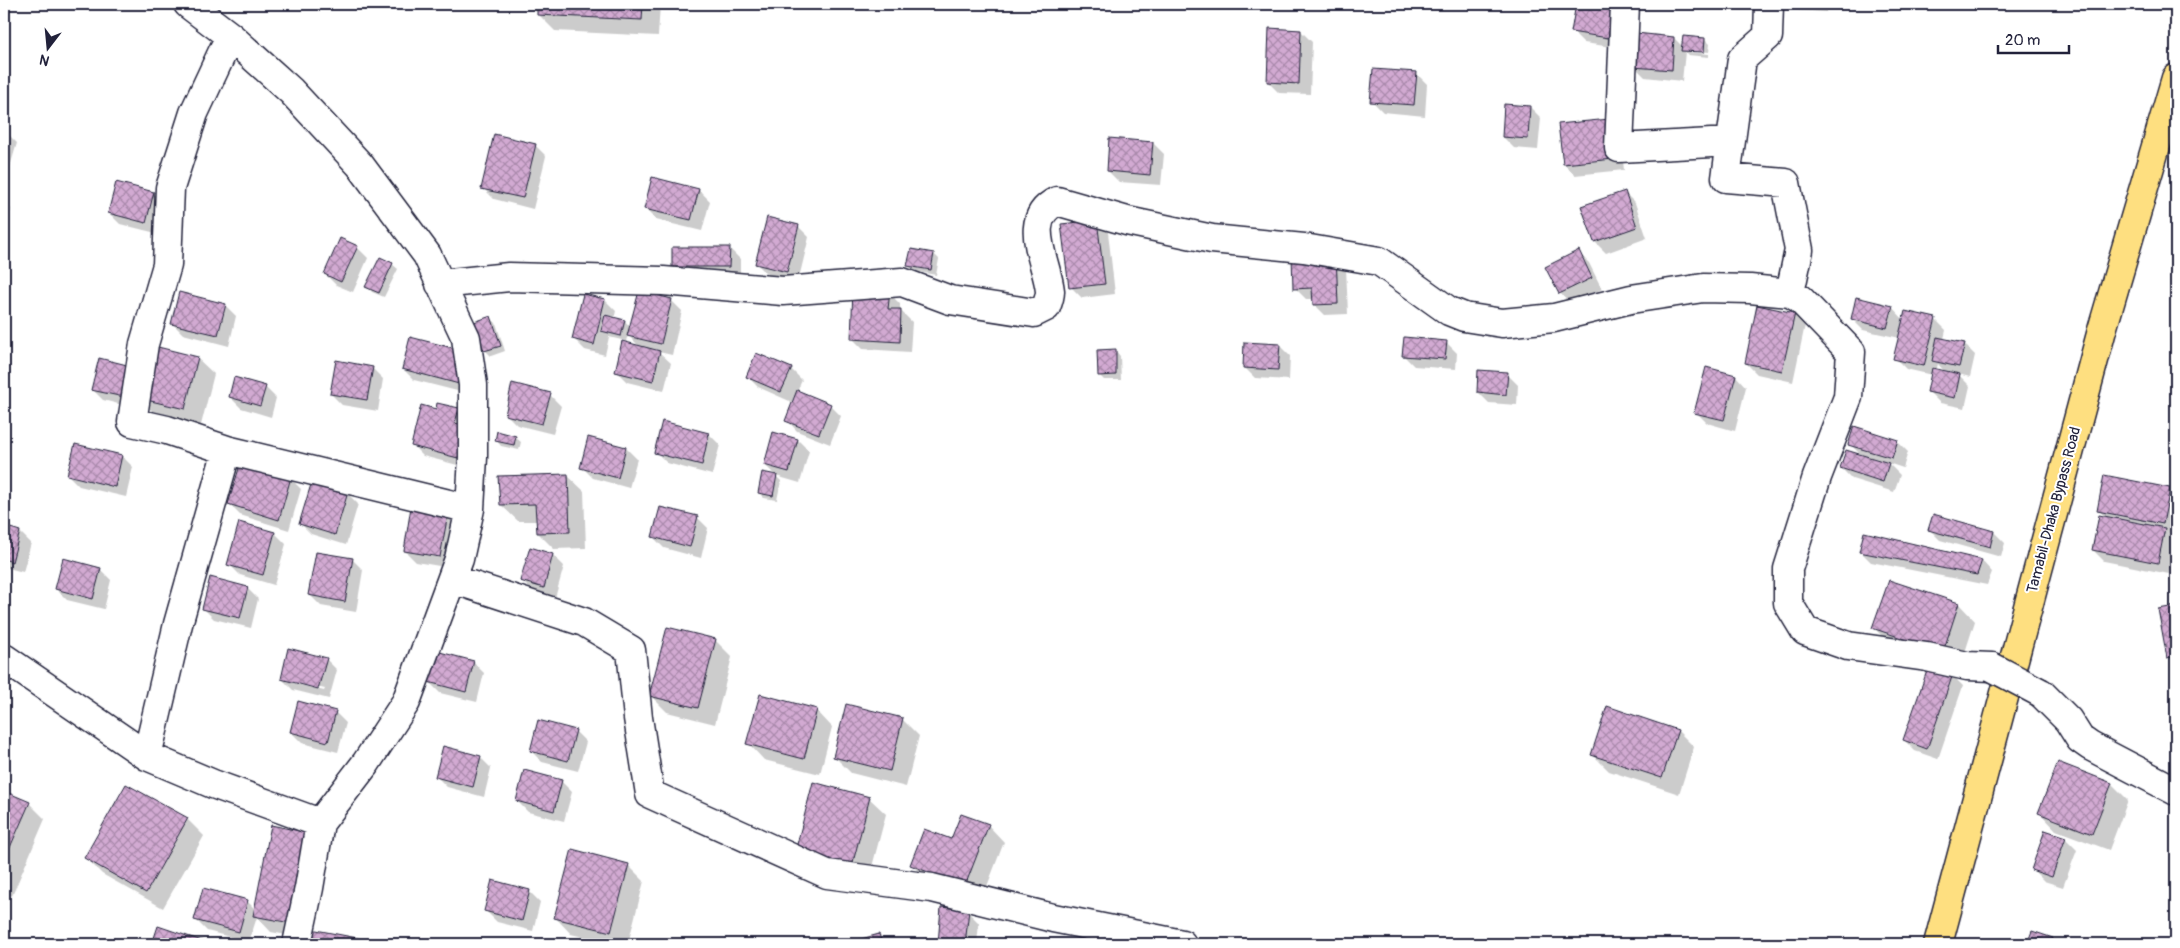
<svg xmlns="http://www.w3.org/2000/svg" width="2180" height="948" viewBox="0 0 2180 948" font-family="Pangolin,sans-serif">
  <defs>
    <pattern id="building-cross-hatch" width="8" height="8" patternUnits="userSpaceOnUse" patternTransform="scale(1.25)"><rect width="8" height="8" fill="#d2aad2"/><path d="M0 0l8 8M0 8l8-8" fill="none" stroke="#aa8aac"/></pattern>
  </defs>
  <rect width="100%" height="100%" fill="#fff"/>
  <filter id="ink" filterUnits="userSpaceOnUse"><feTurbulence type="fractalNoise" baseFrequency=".02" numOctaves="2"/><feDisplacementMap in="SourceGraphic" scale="10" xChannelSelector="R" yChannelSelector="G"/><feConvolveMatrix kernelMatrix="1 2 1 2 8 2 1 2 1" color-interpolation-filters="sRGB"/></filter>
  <g filter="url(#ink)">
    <path fill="#0003" fill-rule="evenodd" d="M539,4h121l-2,32 -103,-5 -17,-17z
      M1578,4h45l-4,44 -35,-5 -11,-11z
      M1792,4h35l-1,8 -29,-2z
      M1301,31l11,11 -2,52 -31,-1 -11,-11z
      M1674,38l9,9 22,-8 5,5 -1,8 -22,-2v2l22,2v3l-21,-2 -3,-3 -3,29 -37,-4 -11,-11z
      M1416,73l11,11 -2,32 -42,-4 -11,-11z
      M4,94l4,4 -4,15z
      M1530,107l11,11 -3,32 -24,-2 -11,-11z
      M4,130l13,13 -13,44z
      M1620,132l4,38 -49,5 -11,-11z
      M1153,143l11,11 -3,31 -42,-3 -11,-11z
      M535,145l11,11 -13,53 -39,-10 -11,-11z
      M699,190l11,11 -8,30 -46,-11 -11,-11z
      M1624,192l11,11 12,35 -41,15 -11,-11z
      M153,193l11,11 -8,29 -36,-9 -11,-11z
      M4,201l7,8 -7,28z
      M1097,221l11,11 7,62 -33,4 -11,-11z
      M798,226l11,11 -11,45 -30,-7 -11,-11z
      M357,247l11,11 -15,34 -17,-7 -11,-11z
      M729,248l11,11v19l-56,-1 -11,-11z
      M1578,252l11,11 13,26 -32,15 -10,-11z
      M934,254l5,5 -3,16 -22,-4 -5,-5z
      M1293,257l53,10 2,47 -23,1 -11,-11v-5h-8l-11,-11z
      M392,264l6,5 -14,28 -12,-5 -5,-6z
      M889,293l11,11v6l12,12 -2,30 -47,-3 -11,-11z
      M605,300l11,11 -2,8 11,2 6,7 40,-28 11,11 -10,44 -13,-3 12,11 -7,28 -37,-9 -11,-11 24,-24 -12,-12 -2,6 -17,-4 -4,18 -20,-5 -11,-11z
      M225,305l11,11 -7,30 -46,-12 -11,-11z
      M1892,307l12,13 31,-1 11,11 -2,9 20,5 11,11 -5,22 -12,-3 12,12 -5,22 -25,-5 -11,-11 3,-17 -26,-6 -11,-11 5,-20 -37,-8 -11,-11zM1938,364l8,9 -10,-2z
      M1794,314l11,11 -12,57 -36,-8 -11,-11z
      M491,318l5,5 9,28 -14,5 -6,-6z
      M410,339l63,56 -59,-15 -11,-11z
      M1446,342l11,11 -1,16 -42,-3 -11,-11z
      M1279,345l11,11 -1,24 -34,-2 -11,-11z
      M1115,350l5,6 1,24h-17l-5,-5z
      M197,358l17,16 -13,51 -46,-11 -18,-18 -3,12 -31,-8 -11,-11 39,-22z
      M372,368l11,11 -5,32 -36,-6 -11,-11z
      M791,369l11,11 -5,12 33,13 11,11 -11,28 -33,-13 -10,-11 7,-17 -36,-16 -11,-11z
      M1507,374l11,11 -1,20 -28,-2 -11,-11z
      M1736,376l10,11 -11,44 -28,-8 -11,-11z
      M265,387l11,11 -5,19 -30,-9 -11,-11z
      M550,395l11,11 -8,28 -36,-9 -11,-11z
      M458,409l11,11v48l-46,-12 -11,-11 25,-35z
      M774,433l24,7 11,11 -9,32 -24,-7 -11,-11z
      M709,434l11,11 -8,30 -45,-12 -11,-11z
      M515,437l6,5 -2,8 -18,-4 -5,-6z
      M1897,441l11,11 -5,16 -15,-5 12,12 -6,17 -42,-13 -11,-11 21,-12 -12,-12z
      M626,448l11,11 -8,29 -36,-10 -11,-11z
      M122,456l11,11 -7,30 -47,-11 -11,-11z
      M567,475l17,16 2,57 -32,1 -16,-16 -1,-12h-19l-17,-16z
      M776,476l5,5 -4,19 -13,-2 -5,-5z
      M290,478l11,11 -12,41 -49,-15 -11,-11z
      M2170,489l6,7v27l-2,11 -6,-1 8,7 -7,34 -65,-13 -11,-11 13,-33 -8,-7z
      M347,493l11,11 -12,41 -35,-11 -11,-11z
      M448,515l11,11 -8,42 -35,-6 -11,-11z
      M1933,515l61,17 11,11 -4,14 -61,-17 -11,-11z
      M697,517l11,11 -7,30 -37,-10 -11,-11z
      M4,528l16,4 11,11 -8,29 -19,-5z
      M275,533l11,11 -12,41 -34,-10 -11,-11z
      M530,549l23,6 11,11 -9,32 -23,-7 -11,-11z
      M1860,551l122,10 10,11 -5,13 -116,-23z
      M352,559l11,11 -7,42 -35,-6 -11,-11z
      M100,569l11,11 -7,29 -37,-9 -11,-11z
      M1889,581l70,23 16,17 -15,47 -70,-24 -16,-16z
      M247,588l11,11 -7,29 -37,-9 -11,-11z
      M2176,607v58l-7,-8 -10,-47z
      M715,640l17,17 -17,67 -48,-12 -16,-16z
      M326,659l11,11 -8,29 -36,-9 -11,-11zM293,681l32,8 -1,2 -31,-8z
      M473,662l11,11 -7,29 -37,-9 -11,-11z
      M1952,675l11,11 -25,73 -23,-8 -11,-11z
      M847,705l56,15 16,16 -13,51 -55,-14 -17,-17z
      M1608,708l70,23 16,16 -15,47 -70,-23 -17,-17z
      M816,710l16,17 -12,47 -56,-14 -16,-17z
      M335,712l11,11 -8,29 -36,-9 -11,-11z
      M575,731l11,11 -8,29 -36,-9 -11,-11z
      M480,757l11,11 -7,29 -37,-10 -11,-11z
      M561,781l11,11 -8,29 -36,-9 -11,-11z
      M2112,784l16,16 -19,50 -53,-20 -16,-17z
      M4,792l25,11 16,16 -33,77 -8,-4z
      M869,798l17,16 -18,68 -55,-14z
      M187,819l17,17 -41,72 -61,-34 -16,-16z
      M988,825l16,17 -23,60 -53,-21 -17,-17 41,-23z
      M272,827l35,112 -36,-7 -14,-15 -8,25 -42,-11 -11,-11 51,-19 9,9z
      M2046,832l20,7 11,11 -14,37 -19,-6 -11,-11z
      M628,865l16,16 -16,63h-16l-41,-10 -16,-17z
      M529,891l11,11 -7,29 -36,-9 -11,-11z
      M943,909l25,3 11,11 -2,21h-38z
      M159,928l42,14 2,2h-50z
      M312,930l71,14h-74z
      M2033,932l19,7 6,5h-29z
      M878,935l10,9h-31l-1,-2z"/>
    <path fill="url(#building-cross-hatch)" stroke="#22223b" d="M537,4h106l-1,16 -105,-5z
      M1576,4h38l-6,34 -37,-6z
      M1790,4h32v4z
      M1269,28l32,2 -2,54 -32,-2z
      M1636,33l38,4 -2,33 -39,-3z
      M1683,36l22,2 -1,14 -23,-1z
      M1373,69l44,3 -3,33 -44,-3z
      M1504,104l26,2 -2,33 -26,-2z
      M1610,119l4,40 -51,5 -5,-40z
      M494,134l42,10 -13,54 -42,-9z
      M1109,138l44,4 -3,33 -43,-4z
      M652,177l47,12 -8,31 -47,-11z
      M116,182l38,10 -8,31 -38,-10z
      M1625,191l12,36 -43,15 -13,-36z
      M767,217l32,8 -12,47 -32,-8z
      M1097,220l8,64 -36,4 -8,-64z
      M340,238l18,8 -17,36 -17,-8z
      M672,247h58l-1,20h-57z
      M911,249l23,4 -3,17 -24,-4z
      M1579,250l13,28 -33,16 -14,-27z
      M1336,254l2,50 -25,1 -1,-17 -19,1 -1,-33z
      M380,257l13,6 -14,30 -14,-6z
      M853,289l37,2 -2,18h13l-1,33 -49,-3z
      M639,291l33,8 -11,45 -34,-8z
      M179,292l47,12 -8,31 -47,-11z
      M583,294l22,5 -11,46 -22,-6z
      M1856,297l37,9 -6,22 -36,-9z
      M1757,305l38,8 -13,58 -37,-8z
      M1905,311l31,7 -12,48 -31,-7z
      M605,315l20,5 -4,16 -20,-5z
      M491,316l10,30 -17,5 -10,-29z
      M410,337l47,12 6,36 -61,-16z
      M1404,337l43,4 -2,18 -43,-3z
      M1937,337l28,6 -6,24 -27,-6z
      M622,341l38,10 -7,30 -38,-9z
      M1244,342l36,2 -2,26 -35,-2z
      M150,345l48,12 -13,52 -47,-11z
      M1116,349v26l-18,1 -1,-26z
      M756,353l36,15 -11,24 -35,-15z
      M99,358l32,8 -7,31 -33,-7z
      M336,360l37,7 -6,33 -37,-6z
      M1706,367l30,8 -12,45 -30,-7z
      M1932,368l28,6 -5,24 -28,-6z
      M1478,370l30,2 -2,23 -29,-3z
      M234,377l32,9 -6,20 -31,-9z
      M512,383l39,10 -9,31 -37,-9z
      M797,390l34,14 -12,30 -34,-13z
      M437,403l22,5 -4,15 11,3 -8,32 -47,-12 10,-41 15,4z
      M662,421l47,12 -7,32 -48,-12z
      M1854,426l44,14 -6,18 -44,-13z
      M497,431l19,5 -2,9 -19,-4z
      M773,432l25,7 -9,33 -25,-7z
      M588,437l38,10 -8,31 -38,-10z
      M75,444l47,11 -7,32 -48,-12z
      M1846,450l43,13 -6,19 -43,-14z
      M241,462l50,15 -12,43 -51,-16z
      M762,472l15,3 -4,21 -15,-3z
      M568,474l2,58 -33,1 -2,-29 -35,1 -2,-29z
      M2104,475l66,13 -7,36 -66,-13z
      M312,481l36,11 -13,43 -36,-11z
      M411,507l37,7 -8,43 -36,-6z
      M660,507l38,9 -8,31 -38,-10z
      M1933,514l61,17 -4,16 -62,-17z
      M2099,515l66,13 -7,35 -66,-13z
      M239,522l36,10 -12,43 -36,-10z
      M4,526l16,5 -8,31 -8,-3z
      M1864,532l118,28 -5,15 -118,-23z
      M530,547l23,7 -9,34 -24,-7z
      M316,552l37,6 -8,44 -37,-7z
      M63,558l38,10 -8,31 -38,-10z
      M210,577l38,10 -8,31 -38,-9z
      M1889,580l70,23 -16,49 -71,-24z
      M2176,606v50l-9,2 -9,-49z
      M667,627l49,12 -18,69 -49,-12z
      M288,648l39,10 -9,31 -37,-10z
      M436,651l38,10 -8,31 -38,-10z
      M1929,665l24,9 -26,75 -24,-9z
      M760,694l57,15 -13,50 -58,-15z
      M298,701l38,10 -8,31 -38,-10z
      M846,704l57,14 -13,53 -57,-14z
      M1607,706l71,24 -16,48 -71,-23z
      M538,720l38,10 -8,31 -38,-10z
      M443,746l38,10 -8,31 -38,-10z
      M2058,762l54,21 -20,51 -54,-21z
      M524,770l38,10 -8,31 -38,-10z
      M813,782l57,15 -18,69 -57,-14z
      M126,784l62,34 -42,75 -62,-35z
      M4,791l26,11 -26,59z
      M961,814l28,10 -24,62 -55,-21 14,-36 27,10z
      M271,825l38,8 -18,90 -38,-7z
      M2045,830l21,7 -14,40 -21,-7z
      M572,849l57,15 -18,68 -57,-14z
      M492,880l38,10 -8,31 -38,-10z
      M203,888l45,12 -9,32 -45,-12z
      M941,907l28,3 -4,34h-27z
      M158,926l44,15 -1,3h-49z
      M311,929l72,14v1h-75z
      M2032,931l21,7 -2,6h-24z
      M879,934l3,10h-27l-1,-3z"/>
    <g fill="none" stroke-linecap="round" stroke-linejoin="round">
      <g stroke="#22223b" stroke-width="31">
        <path id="minor" d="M188,4l42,32 61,55 69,74 67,90 39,83 7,47v72l-3,52 -11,50 -53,143 -40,61 -46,60 -11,65 -12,56
          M1625,4l-6,144 111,-6
          M1769,4l-1,32 -26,23 -16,119 60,5 13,67 -9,43 10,6 51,53 -3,45 -31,80 -29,92v34l17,28 43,15 79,11 40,9 25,1
          M230,36l-36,77 -24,75 -3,77 -23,79 -12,78 35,8 60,20 243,59
          M440,284l69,-7 154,4 120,10 119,-9 48,18 84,13 12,-6c2,-5 4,-11 4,-16 -3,-30 -30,-72 7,-90l70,20 85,18 92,9 75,13 70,50 15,6 38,6 52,-5 77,-19 72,-11 47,1 40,4
          M452,579l132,43 47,28 7,68 12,76 177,80 105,14 121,30 129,26
          M4,658l143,98 66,28 107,39
          M2041,693l27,27 12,19 10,7 86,45
          M147,756l31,-132 49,-174"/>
      </g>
      <g stroke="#22223b" stroke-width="31">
        <path id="highway" d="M1938,944l164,-614 74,-252"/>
      </g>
      <use href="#minor" stroke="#fff" stroke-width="28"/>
      <use href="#highway" stroke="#fedf80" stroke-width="28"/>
      <g stroke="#22223b" stroke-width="31" stroke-linecap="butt">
        <path id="minor-bridge" d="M1992,667l49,26"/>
      </g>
      <use href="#minor-bridge" stroke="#fff" stroke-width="28"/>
    </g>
  </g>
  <g text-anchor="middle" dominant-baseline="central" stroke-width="4" stroke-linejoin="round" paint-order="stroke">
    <g font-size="15" fill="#22223b" stroke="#fff">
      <text transform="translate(2054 510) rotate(-75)">Tamabil-Dhaka Bypass Road</text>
    </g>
  </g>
  <rect width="2180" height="948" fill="none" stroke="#fff" stroke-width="20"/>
  <rect x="10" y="10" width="2160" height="928" fill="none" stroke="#22223b" stroke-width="2" filter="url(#ink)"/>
  <g transform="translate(48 48) rotate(196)" stroke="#ffffff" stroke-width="4" paint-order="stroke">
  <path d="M0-4L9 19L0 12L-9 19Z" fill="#22223b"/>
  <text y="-8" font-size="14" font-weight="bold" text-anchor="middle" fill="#22223b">N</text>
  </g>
  <path d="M1998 45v8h71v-8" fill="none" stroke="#22223b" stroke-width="2.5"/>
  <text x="2005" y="45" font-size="15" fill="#22223b" stroke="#ffffff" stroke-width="4" paint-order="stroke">20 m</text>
</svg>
